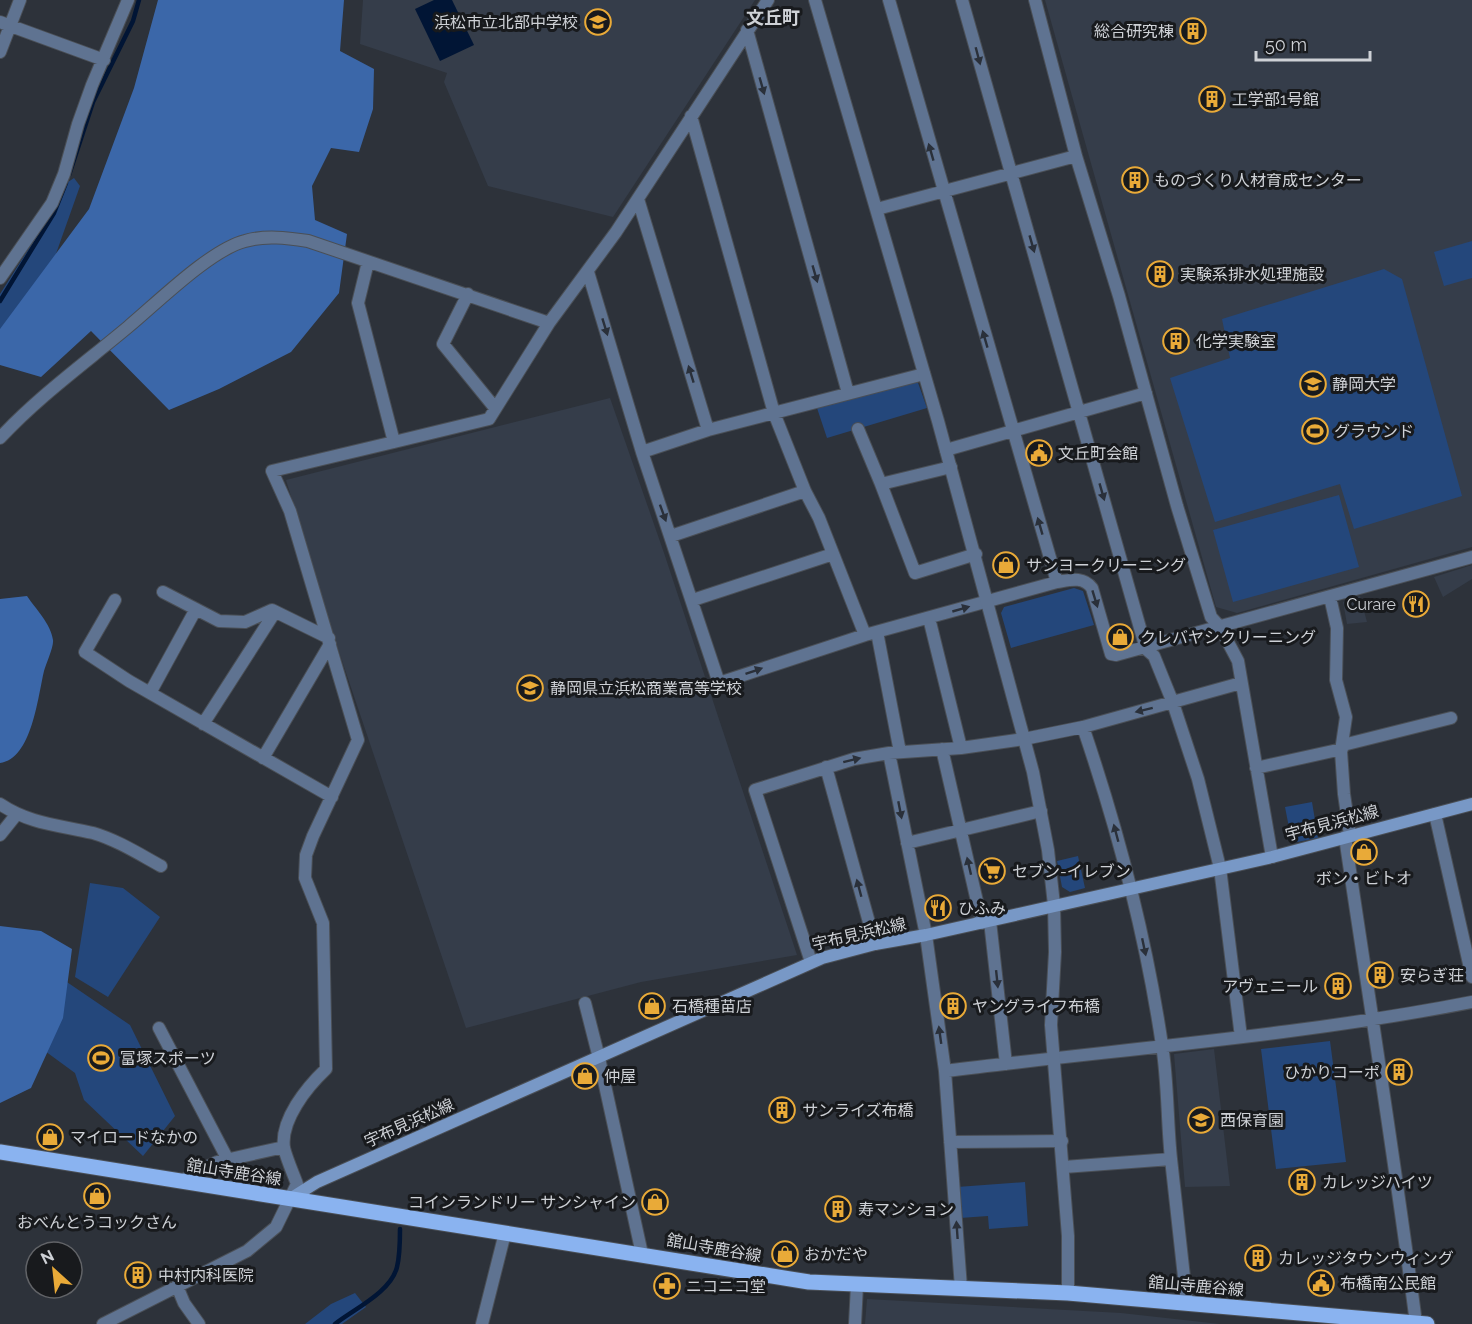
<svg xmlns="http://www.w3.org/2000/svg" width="1472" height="1324" viewBox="0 0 1472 1324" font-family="Raleway,'Noto Sans JP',sans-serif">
  <rect width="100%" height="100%" fill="#2d323a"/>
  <path fill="#353d4a" d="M363,0h392l-142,217 -125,-31 -44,-104 3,-9 -87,-29z
    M1045,0h427v547l-235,66 -21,-6z
    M610,398l54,155 133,402 -156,27 -175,46 -131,-388 -49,-160z
    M1472,565v14l-29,18 -9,-20z
    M1360,596l7,26 -20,2 -4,-22z
    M1214,1049l16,137 -45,1 -11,-133z
    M867,1299l254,14 99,11h-355z"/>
  <path fill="#24477b" d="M74,178l6,8 -28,79 -52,69v-40l62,-97 6,-15z
    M1472,241v37l-28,8 -10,-34z
    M1384,269l18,10 60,217 -108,33 -14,-45 -125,38 -45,-144 60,-20 -8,-39z
    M917,380l10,28 -100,30 -10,-30z
    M1339,495l20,72 -126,35 -20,-72z
    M1074,588l9,3 11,34 -83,23 -10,-35 3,-6z
    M1312,802l6,36 -26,5 -7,-36z
    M1078,856l7,32 -15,4 -8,-5 -5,-26z
    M90,883l33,5 37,29 -52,80 -33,-20z
    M61,978l69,47 45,91 -32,40 -59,-56 -9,-27 -41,-30z
    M1330,1041l16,121 -70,7 -15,-120z
    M1025,1182l3,44 -39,3 -1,-13 -28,2 -3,-31z
    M355,1293l11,14 -24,17h-37l26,-20z"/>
  <path fill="#3b67a9" d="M158,0h186l-4,51 34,18 -1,40 -14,43 -28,-4 -19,38 3,34 32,14 -8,59 -48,59 -72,37 -50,21 -78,-79 -50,46 -41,-12v-36l89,-120 45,-121z
    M27,596c8,12 24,28 26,44 1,6 -7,24 -9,31 -6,25 -12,88 -44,92v-164z
    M0,926l41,5 31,18 -9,69 -32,70 -31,15z"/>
  <path fill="#011535" d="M434,0h18l22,45 -34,16 -25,-52z"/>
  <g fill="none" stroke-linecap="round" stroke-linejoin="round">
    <path stroke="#011535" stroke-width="4.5" d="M69,175l24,-73 40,-81 6,-21
      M0,301l54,-88 12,-30
      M335,1324c19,-15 56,-32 62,-57 3,-12 3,-26 3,-38"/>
    <g stroke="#4a4f56" stroke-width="14">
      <path id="minor" d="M889,0l168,582
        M962,0l184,649 8,7 19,47 25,76 22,89 21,169
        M1035,0l41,156 43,140 58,210 34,111 9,10 18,34 34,196
        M0,22l104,38
        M747,30l101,363
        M0,52l20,-52
        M691,116l83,297 31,78 14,27 46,117
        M638,199l70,231
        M877,209l199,-53
        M588,272l54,180 77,231 146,-48 192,-53c13,-2 26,-6 35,6l19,66 5,1 356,-98
        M0,278l52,-75 12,-29 14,-50 14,-39 36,-85
        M468,294l-25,50 52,64
        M858,429l23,55
        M0,438c38,-41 85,-75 128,-111 29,-24 82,-77 117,-86 21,-6 42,-3 63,0l241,82 67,-91 152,-232
        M394,442l95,-23 60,-96
        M946,450l200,-57
        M642,452l66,-22 216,-56
        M951,467l-70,17 34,89 61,-19
        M671,536l134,-45
        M163,592l56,29 26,1 27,-12 57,28
        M1330,597l7,31 -1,52 10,37 -5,34 3,43 6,41
        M115,600l-30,52 44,29 203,116
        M693,600l140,-46
        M929,618l32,130
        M877,632l23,120
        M150,693l46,-84
        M203,724l72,-112
        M1083,727c35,103 63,210 79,318 6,37 5,76 9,114 5,48 11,96 16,145
        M1343,745l108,-27
        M942,749l40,174
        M889,753l37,182 19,136 16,217
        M263,758l67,-114
        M826,767l49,177
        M1256,768l86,-19
        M0,804c30,20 59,21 93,29 24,7 46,21 68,33
        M1435,814l37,163
        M0,835l16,-20
        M1345,837c24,162 50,323 71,486
        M907,843l134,-32
        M990,921l16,143
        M811,962l-56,-172 99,-31 35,-6 72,-5 63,-9 59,-12 158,-44
        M585,1003l14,55 43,196
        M159,1028l69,132
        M945,1071c176,-22 353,-35 527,-69
        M950,1142l112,-1
        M1064,1167l107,-8
        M182,1181l20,-12 15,-7 67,-15
        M177,1286l7,17 15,21
        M103,1324l144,-73 29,-24 21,-43c-4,-11 -10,-24 -13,-36 -4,-28 23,-61 42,-79l-3,-146 -18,-45 1,-23 7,-19 45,-96 -68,-229 -18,-40 122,-29 -36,-139 10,-41
        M482,1324l23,-91
        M855,1324l2,-39"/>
    </g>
    <g stroke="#4a4f56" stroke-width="14">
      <path id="tertiary" d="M815,0l123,421 95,351 15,78 6,55 1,47 -4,73 17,211v57"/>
    </g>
    <g stroke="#4a4f56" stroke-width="14">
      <path id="secondary" d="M290,1199l27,-17 505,-224 53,-14 51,-9 346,-78 200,-53"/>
    </g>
    <g stroke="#4a4f56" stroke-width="17">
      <path id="primary" d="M0,1152l809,130 259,11 359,31"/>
    </g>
    <use href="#minor" stroke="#5f7391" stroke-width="12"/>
    <use href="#tertiary" stroke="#5f7391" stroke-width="12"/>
    <use href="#secondary" stroke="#7898c6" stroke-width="12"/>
    <use href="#primary" stroke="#8ab3f0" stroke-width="15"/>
  </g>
  <defs><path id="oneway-solid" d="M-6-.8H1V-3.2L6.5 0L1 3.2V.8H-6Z" transform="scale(1.5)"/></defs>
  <g fill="#2a303a">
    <use href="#oneway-solid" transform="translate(978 56) rotate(75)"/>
    <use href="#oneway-solid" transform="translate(762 86) rotate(74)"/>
    <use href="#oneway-solid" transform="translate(931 152) rotate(-106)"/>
    <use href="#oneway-solid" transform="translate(1032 244) rotate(74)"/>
    <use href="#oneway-solid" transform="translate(815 274) rotate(74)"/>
    <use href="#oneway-solid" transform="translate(605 327) rotate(73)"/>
    <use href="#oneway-solid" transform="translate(985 339) rotate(-106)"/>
    <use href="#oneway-solid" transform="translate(691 374) rotate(-107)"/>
    <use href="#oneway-solid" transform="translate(1102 492) rotate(74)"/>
    <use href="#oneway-solid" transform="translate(663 513) rotate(70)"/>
    <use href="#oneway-solid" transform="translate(1040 526) rotate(-106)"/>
    <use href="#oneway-solid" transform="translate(1095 599) rotate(73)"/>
    <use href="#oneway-solid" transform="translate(961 609) rotate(-16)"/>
    <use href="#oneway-solid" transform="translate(754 671) rotate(-19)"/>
    <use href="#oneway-solid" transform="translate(1144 710) rotate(166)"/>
    <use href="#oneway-solid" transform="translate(852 760) rotate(-14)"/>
    <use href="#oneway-solid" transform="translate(900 810) rotate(79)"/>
    <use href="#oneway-solid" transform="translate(1116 833) rotate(-105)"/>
    <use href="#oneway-solid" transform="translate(969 866) rotate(-103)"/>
    <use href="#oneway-solid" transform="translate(859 888) rotate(-105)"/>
    <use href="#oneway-solid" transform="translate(1144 947) rotate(78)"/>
    <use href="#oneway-solid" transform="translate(997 979) rotate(84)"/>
    <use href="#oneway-solid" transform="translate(940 1035) rotate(-98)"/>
    <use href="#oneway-solid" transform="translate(957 1230) rotate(-94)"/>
  </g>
  <defs>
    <g id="school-ring" transform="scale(1.35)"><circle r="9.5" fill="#181a1d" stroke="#e9aa38" stroke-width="1.5"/><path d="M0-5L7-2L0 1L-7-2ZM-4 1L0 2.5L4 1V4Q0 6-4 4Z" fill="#e9aa38"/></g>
    <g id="building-ring" transform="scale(1.35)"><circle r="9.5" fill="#181a1d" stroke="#e9aa38" stroke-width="1.5"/><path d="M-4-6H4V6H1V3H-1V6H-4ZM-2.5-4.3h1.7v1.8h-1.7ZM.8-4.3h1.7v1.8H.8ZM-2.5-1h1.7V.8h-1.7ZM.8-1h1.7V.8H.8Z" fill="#e9aa38"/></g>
    <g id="university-ring" transform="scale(1.35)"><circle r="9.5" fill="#181a1d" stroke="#e9aa38" stroke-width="1.5"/><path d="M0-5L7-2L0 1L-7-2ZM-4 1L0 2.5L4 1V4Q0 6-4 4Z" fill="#e9aa38"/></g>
    <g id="stadium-ring" transform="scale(1.35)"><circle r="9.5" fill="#181a1d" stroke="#e9aa38" stroke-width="1.5"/><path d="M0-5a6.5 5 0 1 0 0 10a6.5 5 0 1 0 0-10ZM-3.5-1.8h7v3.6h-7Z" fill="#e9aa38"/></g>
    <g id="civic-ring" transform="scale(1.35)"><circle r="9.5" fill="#181a1d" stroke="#e9aa38" stroke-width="1.5"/><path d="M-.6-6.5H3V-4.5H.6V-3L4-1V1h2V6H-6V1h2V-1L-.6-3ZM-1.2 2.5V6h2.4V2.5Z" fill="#e9aa38"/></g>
    <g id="shop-ring" transform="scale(1.35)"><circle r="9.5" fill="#181a1d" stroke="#e9aa38" stroke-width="1.5"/><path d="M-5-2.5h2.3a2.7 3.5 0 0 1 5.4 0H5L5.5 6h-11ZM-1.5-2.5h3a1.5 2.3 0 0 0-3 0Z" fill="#e9aa38"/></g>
    <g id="restaurant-ring" transform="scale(1.35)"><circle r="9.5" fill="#181a1d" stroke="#e9aa38" stroke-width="1.5"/><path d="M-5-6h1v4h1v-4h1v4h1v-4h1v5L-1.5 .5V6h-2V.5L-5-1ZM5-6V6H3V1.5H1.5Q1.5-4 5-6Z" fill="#e9aa38"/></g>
    <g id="supermarket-ring" transform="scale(1.35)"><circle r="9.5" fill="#181a1d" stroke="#e9aa38" stroke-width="1.5"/><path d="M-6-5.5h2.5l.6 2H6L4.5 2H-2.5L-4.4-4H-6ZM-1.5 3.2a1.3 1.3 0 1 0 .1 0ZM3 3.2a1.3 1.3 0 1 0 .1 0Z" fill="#e9aa38"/></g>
    <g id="pharmacy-ring" transform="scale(1.35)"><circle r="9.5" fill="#181a1d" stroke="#e9aa38" stroke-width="1.5"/><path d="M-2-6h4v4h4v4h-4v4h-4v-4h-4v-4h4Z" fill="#e9aa38"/></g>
  </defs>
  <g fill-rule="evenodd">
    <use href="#school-ring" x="598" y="22"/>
    <use href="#building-ring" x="1193" y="31"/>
    <use href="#building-ring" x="1212" y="99"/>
    <use href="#building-ring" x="1135" y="180"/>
    <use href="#building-ring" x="1160" y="274"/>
    <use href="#building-ring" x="1176" y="341"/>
    <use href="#university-ring" x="1313" y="384"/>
    <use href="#stadium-ring" x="1315" y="431"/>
    <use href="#civic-ring" x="1039" y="453"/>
    <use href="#shop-ring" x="1006" y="565"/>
    <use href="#restaurant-ring" x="1416" y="604"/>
    <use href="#shop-ring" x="1120" y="637"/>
    <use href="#school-ring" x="530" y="688"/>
    <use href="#shop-ring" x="1364" y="852"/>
    <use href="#supermarket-ring" x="992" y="871"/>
    <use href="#restaurant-ring" x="938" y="908"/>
    <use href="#building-ring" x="1380" y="975"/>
    <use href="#building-ring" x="1338" y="986"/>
    <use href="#shop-ring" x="652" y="1006"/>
    <use href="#building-ring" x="953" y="1006"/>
    <use href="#stadium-ring" x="101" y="1058"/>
    <use href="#building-ring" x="1399" y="1072"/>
    <use href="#shop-ring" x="585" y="1076"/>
    <use href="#building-ring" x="782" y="1110"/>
    <use href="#school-ring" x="1201" y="1120"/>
    <use href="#shop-ring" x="50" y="1137"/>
    <use href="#building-ring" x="1302" y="1182"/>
    <use href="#shop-ring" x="97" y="1196"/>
    <use href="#shop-ring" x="655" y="1202"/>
    <use href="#building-ring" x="838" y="1209"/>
    <use href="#shop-ring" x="785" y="1254"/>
    <use href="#building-ring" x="1258" y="1258"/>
    <use href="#building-ring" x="138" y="1275"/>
    <use href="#civic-ring" x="1321" y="1283"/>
    <use href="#pharmacy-ring" x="667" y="1286"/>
  </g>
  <g text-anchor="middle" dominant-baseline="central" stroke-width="6" stroke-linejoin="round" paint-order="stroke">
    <g font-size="16" fill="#ced1d6" stroke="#181a1d" text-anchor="start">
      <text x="578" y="22" text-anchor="end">浜松市立北部中学校</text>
      <text x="1174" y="31" text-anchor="end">総合研究棟</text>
      <text x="1232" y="99">工学部1号館</text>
      <text x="1154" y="180">ものづくり人材育成センター</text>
      <text x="1180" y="274">実験系排水処理施設</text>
      <text x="1196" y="341">化学実験室</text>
      <text x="1332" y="384">静岡大学</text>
      <text x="1334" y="431">グラウンド</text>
      <text x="1058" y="453">文丘町会館</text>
      <text x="1026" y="565">サンヨークリーニング</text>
      <text x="1396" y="604" text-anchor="end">Curare</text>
      <text x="1140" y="637">クレバヤシクリーニング</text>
      <text x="550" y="688">静岡県立浜松商業高等学校</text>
      <text x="1012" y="871">セブン-イレブン</text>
      <text x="1364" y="878" text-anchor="middle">ボン・ビトオ</text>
      <text x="958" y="908">ひふみ</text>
      <text x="1400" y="975">安らぎ荘</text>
      <text x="1318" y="986" text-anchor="end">アヴェニール</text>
      <text x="672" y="1006">石橋種苗店</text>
      <text x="972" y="1006">ヤングライフ布橋</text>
      <text x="120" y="1058">富塚スポーツ</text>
      <text x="1380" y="1072" text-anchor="end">ひかりコーポ</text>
      <text x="604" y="1076">仲屋</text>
      <text x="802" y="1110">サンライズ布橋</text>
      <text x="1220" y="1120">西保育園</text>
      <text x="70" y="1137">マイロードなかの</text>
      <text x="1322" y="1182">カレッジハイツ</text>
      <text x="636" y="1202" text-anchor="end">コインランドリー サンシャイン</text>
      <text x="858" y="1209">寿マンション</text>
      <text x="97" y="1222" text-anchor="middle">おべんとうコックさん</text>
      <text x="804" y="1254">おかだや</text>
      <text x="1278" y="1258">カレッジタウンウィング</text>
      <text x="158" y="1275">中村内科医院</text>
      <text x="1340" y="1283">布橋南公民館</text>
      <text x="686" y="1286">ニコニコ堂</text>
    </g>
    <g font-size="16" fill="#ced1d6" stroke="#181a1d">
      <text transform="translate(1332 823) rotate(-15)">宇布見浜松線</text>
      <text transform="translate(859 934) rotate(-13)">宇布見浜松線</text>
      <text transform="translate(409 1123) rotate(-24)">宇布見浜松線</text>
      <text transform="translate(234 1172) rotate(9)">舘山寺鹿谷線</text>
      <text transform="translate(714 1248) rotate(10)">舘山寺鹿谷線</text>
      <text transform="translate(1196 1286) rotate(5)">舘山寺鹿谷線</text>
    </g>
    <g font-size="18" font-weight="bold" fill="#ced1d6" stroke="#181a1d">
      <text x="773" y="17">文丘町</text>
    </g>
  </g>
  <g transform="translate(54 1270) rotate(333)"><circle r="28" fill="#181a1d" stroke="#616367" stroke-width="1.5"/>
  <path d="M0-4.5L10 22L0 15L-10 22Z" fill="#e9aa38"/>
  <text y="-9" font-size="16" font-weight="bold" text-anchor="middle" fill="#ced1d6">N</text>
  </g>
  <path d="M1256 51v9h114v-9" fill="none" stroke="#ced1d6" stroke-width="3"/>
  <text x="1265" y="51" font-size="18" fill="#ced1d6" stroke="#181a1d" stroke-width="4.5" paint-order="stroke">50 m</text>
</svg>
